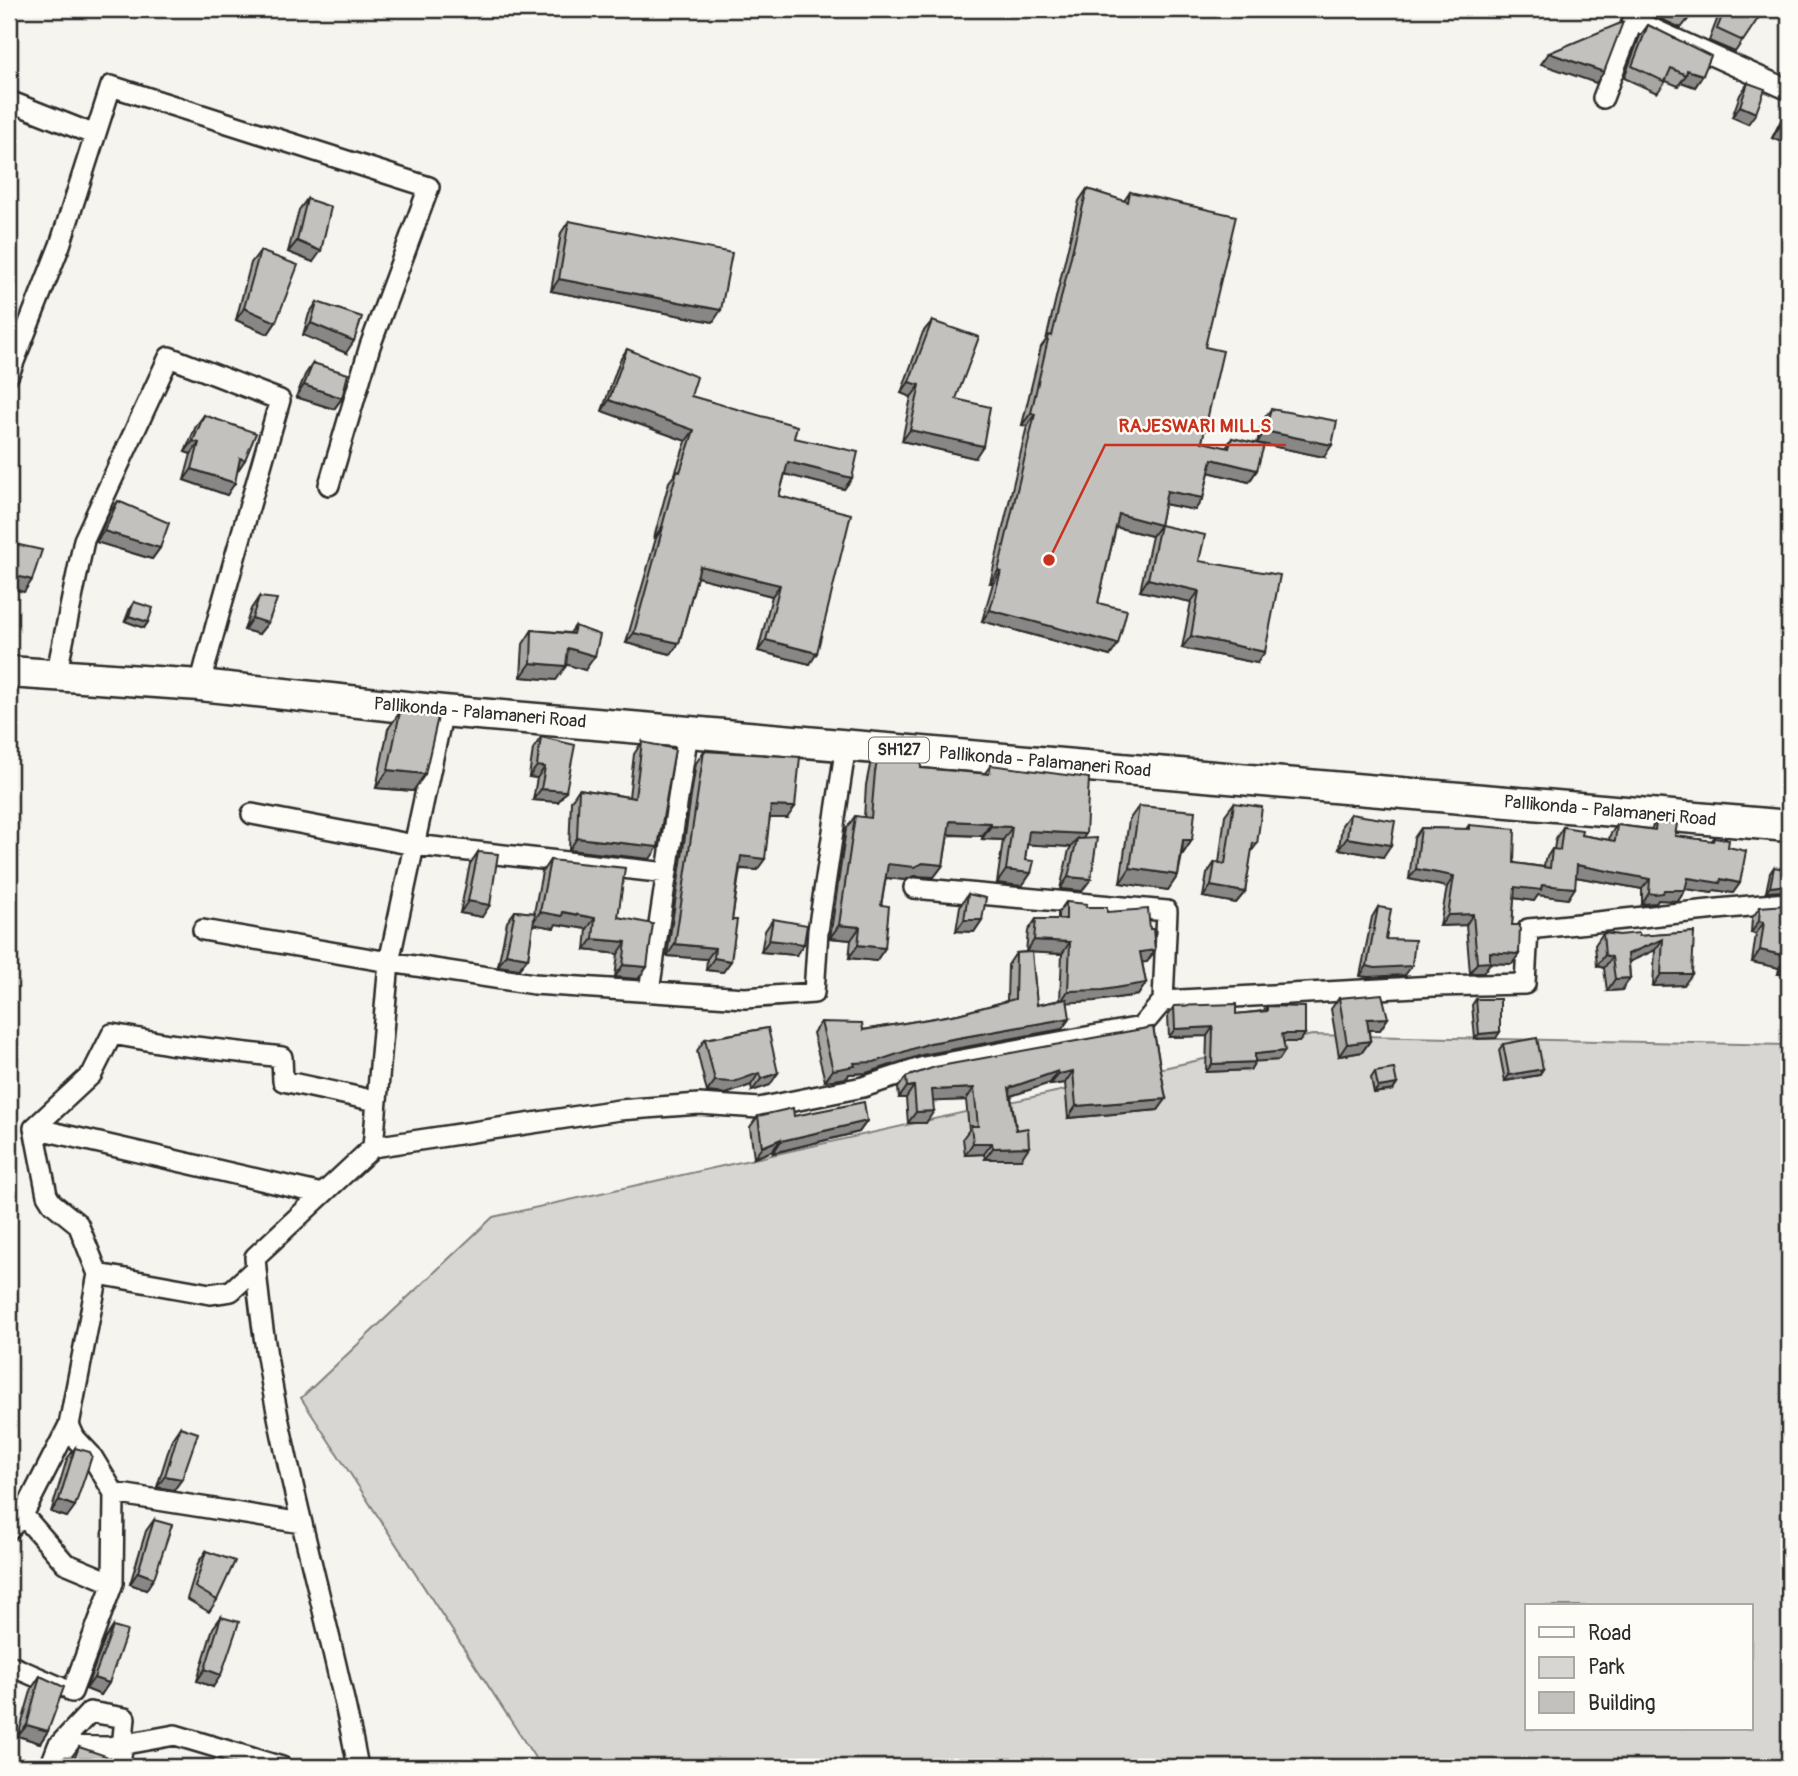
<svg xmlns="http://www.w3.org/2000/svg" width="1798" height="1776" viewBox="0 0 1798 1776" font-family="Pangolin,sans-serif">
  <rect width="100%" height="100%" fill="#f5f4ef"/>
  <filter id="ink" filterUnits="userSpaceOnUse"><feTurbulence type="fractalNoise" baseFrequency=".0143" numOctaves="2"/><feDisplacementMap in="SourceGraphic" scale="14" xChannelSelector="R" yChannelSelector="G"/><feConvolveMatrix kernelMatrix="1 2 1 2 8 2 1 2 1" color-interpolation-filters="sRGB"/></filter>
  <g filter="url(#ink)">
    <path fill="#d7d6d2" stroke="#81807e" stroke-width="2" fill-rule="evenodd" d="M1312,1035l477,10v722h-1248l-240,-369 192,-181zM1527,1606h224v123h-224z"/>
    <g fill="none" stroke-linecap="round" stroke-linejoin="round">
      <g stroke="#2b2b2b" stroke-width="24">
        <path id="street" d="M1603,98l30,-78 156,70
          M9,101l86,34
          M9,374l51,-129 51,-159 318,101 -59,159 -41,139
          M56,676l28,-136 85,-183 111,43c-27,95 -55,189 -80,285
          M252,814l162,31 253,28
          M914,888l253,23 -4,90
          M203,930l186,32 145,22 211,14 69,-5 4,-62 28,-186
          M649,991l39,-259
          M34,1128l58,-54 20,-40 57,10 113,13 1,24 93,20
          M34,1128l288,66
          M34,1128l13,67 5,8 26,21 20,50
          M373,1147l16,-185 54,-251
          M69,1425l29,-151 112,20 21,-3 25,-23
          M114,1493l188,30
          M9,1530l14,-15 46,-90 6,13 16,17 23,38 -1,90 -48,-20 -42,-48
          M9,1665l51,22
          M72,1692l41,-109
          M58,1746l32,-34 35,6 -5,49
          M50,1767l8,-21 51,1 66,-12 107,32
          M358,1767c-32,-170 -90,-337 -103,-510l118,-110 246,-37 80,-6 60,4 104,-21 61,-20 217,-40 22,-26 271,-15 91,-2 3,-55c87,-8 174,-20 261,-26"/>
      </g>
      <g stroke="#2b2b2b" stroke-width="35">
        <path id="primary" d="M9,672l191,13 243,26 1346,115"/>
      </g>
      <use href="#street" stroke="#fdfcf7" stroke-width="19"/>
      <use href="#primary" stroke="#fdfcf7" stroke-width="30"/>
    </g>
    <path fill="#a7a6a3" stroke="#2b2b2b" stroke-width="2" fill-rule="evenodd" d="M1643,9h50l-3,8 -9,11 -38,-17z
      M1724,9h12l13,4 -4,-4h19l-29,43 -26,-11 9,-24z
      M1648,25l55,50 -8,12 -14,-5 -3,4 -12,-5 -9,12 -33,-15 16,-42z
      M1748,83v41l-16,-7 8,-22z
      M1789,104v41l-17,-7z
      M1087,189l37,12 6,-9 75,155 -3,95 24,6 6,-10 25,32 -8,12 -40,-10 -6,26 -8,12 -31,-6 -4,21 39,36 58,102 -75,-15 9,-46 -51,-11 12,-55 -36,-9 -18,76 12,53 -128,-35 11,-38h-3l37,-157 -5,-1 19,-78 5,-7 33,-139z
      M307,199l6,63 -25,-10 11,-42z
      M569,221l144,101 -162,-31 10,-58z
      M260,251l16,71 -8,12 -32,-14 15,-57z
      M317,302l29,51 -43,-18 6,-21z
      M932,321l24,78 19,59 -73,-17 9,-44 -10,-4 22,-61z
      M627,349l64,47 103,42 58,40 -8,11 -59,-15 -6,22 31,168 -52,-13 14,-55 -75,-19 -18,66 -8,11 -45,-11 30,-105h-2l15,-56 6,-8 11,-33 -84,-30 18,-51z
      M313,363l29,35 -8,11 -38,-12 9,-22z
      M1271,409l53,48 -67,-14 6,-23z
      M204,415l33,56 -10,24 -43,-15 7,-26 -6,-2 11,-26z
      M118,501l42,47 -8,11 -56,-17 14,-30z
      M259,597v37l-15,-4 7,-21z
      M134,602l14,20 -4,6 -19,-7 5,-13z
      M575,626l10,44 -19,-6 -10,16 -35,-3 2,-33 9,-14 38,3z
      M400,712l25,62 -12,17 -37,-3 12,-59z
      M541,737l25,54 -8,11 -25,-2 4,-22 -8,-1 4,-28z
      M642,742l8,117 -81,-9 2,-49 8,-12 50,8 5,-43z
      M704,751l83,67h-17l-13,52 -17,-1 -8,51 -1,41 -8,11 -17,-2 1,-11 -40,-3 29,-193z
      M879,752l42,16 64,5 6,-8 92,73 -1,53 -22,-2 9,-39 2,-3 -44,-3 -2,16 6,13 -9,13 -25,-3 6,-43 -21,-1v-3l-34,-1 -5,30 -9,12 -20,-1 -9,4 -19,-2 -5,27 4,43 -9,13 -27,-3 2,-18 -21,-2 16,-109 9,-13 9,2 2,-33 4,-20z
      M1234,803l23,41 -6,8 -6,40 -9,11 -33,-6 4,-23 8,-12 4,1 6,-48z
      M1139,806l53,34 -10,15 -4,20 -10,15 -48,-7 9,-63z
      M1350,814l33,43 -44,-8 3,-24z
      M1656,821l19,15 36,5 3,-3 14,9 12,36 -7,10 -18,-3 -3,3 -26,-4 -8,12 -20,-1 -2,3 -10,1h-4v-15l-66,-12 -8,22 -30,-4 -4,6 -20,-3 -2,27 7,29 -7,10 -22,-1 -7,10h-13l-4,-48 -26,1 7,-39 -38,-8 5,-41 7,-10 45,1 3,-4 45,38 30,4 1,-7 7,-11h2l2,-11 7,-11 18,8 28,5 1,-5 7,-10 34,4z
      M478,852l4,65 -22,-4 10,-49z
      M550,860l68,57 29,50 -9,12 -23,-2 3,-23 -33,-4 2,-21 -31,-5 -2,4 -21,-4 -5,34 -9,11 -21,-3 9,-44 8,-11 19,2 8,-41z
      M1774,867l9,24 -17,1 4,-19z
      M968,894l14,26 -8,12 -18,-1 4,-25z
      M1066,902l41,10 43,17 5,21 -8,12h-5l4,21 -8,12 -43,6 -27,1 -6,27 -140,26 -56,18 -17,1 -2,4 -22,3 -12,-48 8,-11 42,8 95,-16 49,-13 1,-36 8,-12 10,-1 2,-21 8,-12h22v-6zM1032,952l30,2 -2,46 -23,5z
      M1378,907l8,32 19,36 -37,2 -8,-1 12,-59z
      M1760,907l29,4v63h-11l1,-6 -27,-6 4,-28 -5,-1 1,-15z
      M773,919l23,36 -35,-3 4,-21z
      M1694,932l-10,53 -31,1 2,-36 -26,12 1,16 -8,12 -15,1 -3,-23 -7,-2 -2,-21 8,-12 16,2 20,1z
      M1339,998l49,20 -8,12h-11l1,11 -8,11 -23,4 -8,-47z
      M1476,999l20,39 -21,1 -3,-34z
      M1174,1006l62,8 27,-3 4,-5 38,28 -6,8h-16l-4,18 -24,1 -5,9 -44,2 1,-36 -38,1 -1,-22z
      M1153,1027l13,72 -8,11 -90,8 -3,-35 -15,2v-2l-39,13 10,63h-36l-1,-5 -19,1 -2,-17 6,-8 -3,-30 -33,1 -7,22h-18l-2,-25h-7l-1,-10 8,-11z
      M768,1028l2,57 -18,6 -1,-6 -25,9 -19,-2 -10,-41 8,-12z
      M1503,1044l40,25 -4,6 -34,6 -6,-31z
      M1375,1072l22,12 -4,6 -19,3 -3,-15z
      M758,1116h36l73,5 -8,11 -86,21 -1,-2 -18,7 -4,-31z
      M180,1427l2,52 -8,11 -17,-3 15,-48z
      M75,1448l-8,69 -16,-5 16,-53z
      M154,1520l-8,70 -16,-6 16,-53z
      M206,1551l11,49 -8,12 -22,-13 11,-36z
      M221,1617l-8,70 -16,-6 16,-53z
      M113,1627l-4,56 -8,12 -15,-6 19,-50z
      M40,1676l8,55 -8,12 -22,-7 14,-48z
      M79,1747l22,20h-34l3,-8z"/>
    <path fill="#888785" stroke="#2b2b2b" stroke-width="2" d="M1549,53l55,19 -8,11 -55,-19z
      M1687,70l16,5 -8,12 -14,-5 5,-7z
      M1740,106l16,7 -8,11 -16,-7z
      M1780,126l9,4v15l-17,-7z
      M297,241l24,10 -8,11 -25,-10z
      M559,279l162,31 -8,12 -162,-31z
      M244,308l32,14 -8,12 -32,-14z
      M311,323l43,18 -8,12 -43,-18z
      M909,382l11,3 -9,12 -10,-4z
      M304,385l38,13 -8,11 -38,-12z
      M609,400l85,30 -8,11 -84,-30z
      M1031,413l4,1 -8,12 -5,-1z
      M910,430l73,16 -8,12 -73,-17z
      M1265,431l67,14 -8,12 -67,-14z
      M193,441l6,2 -8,11 -6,-2z
      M240,458l5,2 -8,12z
      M1212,459l45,11 -8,12 -45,-11z
      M788,462l64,16 -8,11 -64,-16z
      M192,469l43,14 -8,12 -43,-15z
      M1167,491l36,7 -8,12 -36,-7z
      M1119,514l41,11 -8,11 -41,-10z
      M662,527h1l-7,11h-2z
      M104,531l56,17 -8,11 -56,-17z
      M700,566l80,19 -8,11 -79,-20z
      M998,571l3,1 -8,11h-3z
      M9,574l23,6 -8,12 -15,-4z
      M1148,579l51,12 -8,11 -51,-11z
      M990,610l128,34 -8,12 -128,-35z
      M129,616l19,6 -4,6 -19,-7z
      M252,618l16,5 -9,11 -15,-4z
      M634,633l45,10 -8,11 -45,-11z
      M1191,636l74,16 -8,11 -75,-15z
      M766,640l51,13 -7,11 -52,-13z
      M568,648l27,8 -10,14 -27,-8z
      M531,663l35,3 -10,14 -35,-3z
      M537,766l8,1 -8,11 -8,-1z
      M388,770l37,4 -12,17 -37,-3z
      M541,789l25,2 -8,11 -25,-2z
      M771,806l24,1 -8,11h-24z
      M950,821l41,2 -9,13 -41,-2z
      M991,826l21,1 -9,13 -21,-1z
      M1029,831l57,3 -9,13v-8l-6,8 -51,-3z
      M577,838l81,9 -8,12 -81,-9z
      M1347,838l44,7 -8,12 -44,-8z
      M1183,840h9l-10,15z
      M741,856l24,3 -8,11 -24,-2z
      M923,863l20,2 -9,12 -20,-1 -9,4 -26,-3 9,-13z
      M1577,865l73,14 -8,10 -72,-13z
      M1130,868l48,7 -10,15 -48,-7z
      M1416,869l38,7 -7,11 -38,-8z
      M1006,870l25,3 -9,13 -25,-3z
      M1068,877l23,2 -9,12 -22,-2z
      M1688,878l33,1 19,4 -7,10 -18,-3 -3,3 -32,-5z
      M1542,885l33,3 -7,11 -30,-4 -4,6 -27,-4 8,-10z
      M1787,885l-4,6 -17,1 4,-5z
      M1211,886l34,6 -9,11 -33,-6z
      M1664,890h21l-7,11 -20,-1 -2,3 -14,1 7,-11z
      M468,901l22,4 -8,12 -22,-4z
      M540,912h23l32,6 -8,11 -31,-5 -2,4 -22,-4z
      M1473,914l-7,11 -26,1 8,-11z
      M964,920h18l-8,12 -18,-1z
      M1759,921l5,1 -8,12 -5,-1z
      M839,925l21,2 -9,13 -21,-2z
      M593,939l33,3 -8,12 -33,-4z
      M1663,939l-8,11 -35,16 8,-12z
      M769,940l35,4 -8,11 -35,-3z
      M1034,940l36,2 -8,12 -36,-2z
      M675,944l40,4 -8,11 -40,-3z
      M858,945l27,3 -9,13 -27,-3z
      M1155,950l-8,12 -15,1 8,-11z
      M1760,950l27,6 -8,12 -27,-6z
      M1490,952l29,2 -7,10 -22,-1 -7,10h-13l7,-10z
      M506,954l22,4 -9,11 -21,-3z
      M1605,955l7,2 -8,11 -7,-2z
      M714,958l17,3 -8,11 -17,-2z
      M1786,962h3v12h-11z
      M623,965l24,2 -9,12 -23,-2z
      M1367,966h45l-7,9 -37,2 -8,-1z
      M1661,974h31l-8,11 -31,1z
      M1630,978l-8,12 -15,1 8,-12z
      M1146,983l-8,12 -43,6 -35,2 8,-12z
      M1070,1018l-8,11 -140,26 -56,18 -17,1 -2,4 -22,3 8,-11 21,-7 76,-20z
      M1388,1018l-8,12h-21l8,-11z
      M1213,1027l-6,9 -38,1 6,-8z
      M1500,1032l-4,6 -21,1 4,-5z
      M1282,1034h23l-6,8h-23z
      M1370,1041l-8,11 -23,4 8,-12z
      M1285,1051l-6,9 -30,2 6,-8z
      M1255,1062l-5,8 -44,2 6,-8z
      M1543,1069l-4,6 -34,6 4,-6z
      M1058,1071l-8,12 -49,16 8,-11z
      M1073,1071l-8,12 -15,2 9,-11z
      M759,1073l-8,12 -25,9 -19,-2 8,-11z
      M778,1073l-8,12 -18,6 9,-12z
      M1397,1084l-4,6 -19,3 4,-6z
      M914,1086l-8,12h-7l8,-11z
      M974,1088l-8,12 -42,2 8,-12z
      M1166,1099l-8,11 -90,8 8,-12z
      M934,1111l-8,12h-18l8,-11z
      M867,1121l-8,11 -86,21 8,-12z
      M781,1139l-9,12 -18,7 8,-11z
      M973,1143h19l-8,11 -19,1z
      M1029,1147l-8,12h-36l8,-11z
      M165,1476l17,3 -8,11 -17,-3z
      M59,1500l16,6 -8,11 -16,-5z
      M138,1572l16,6 -8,12 -16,-6z
      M205,1669l16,6 -8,12 -16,-6z
      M94,1678l15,5 -8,12 -15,-6z
      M27,1725l21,6 -8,12 -22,-7z"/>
    <path fill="#c2c1be" stroke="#2b2b2b" stroke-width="2" d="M1672,9h21l-3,8z
      M1725,9h11l23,8 -16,24 -26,-12z
      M1623,22l-19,50 -55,-19z
      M1648,25l63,31 -8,19 -16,-5 -1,5 -15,-7 -6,14 -33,-16z
      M1748,83l17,6 -9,24 -16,-7z
      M1789,108v22l-9,-4z
      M1087,189l41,13 2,-10 106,24 -31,131 18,4 -21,91 27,6 3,-10 32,7 -7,25 -45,-11 -9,39 -36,-7 -7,34 -41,-11 -21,89 29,7 -9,34 -128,-34 11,-38 -3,-1 37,-157 -4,-1 18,-78 3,1z
      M307,199l24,8 -10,44 -24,-10z
      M569,221l163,32 -11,57 -162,-31z
      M260,251l38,14 -22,57 -32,-14z
      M317,302l45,15 -8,24 -43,-18z
      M932,321l47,16 -23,62 34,8 -7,39 -73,-16 10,-45 -11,-3z
      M627,349l70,28 -6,19 106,30 -3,12 64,14 -6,26 -64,-16 -9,34 72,18 -34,139 -51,-13 14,-55 -80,-19 -21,77 -45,-10 29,-106h-1l15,-56 3,1 14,-42 -85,-30z
      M313,363l35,11 -6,24 -38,-13z
      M1271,409l66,12 -5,24 -67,-14z
      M204,415l52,18 -11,27 -5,-2 -5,25 -43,-14 7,-26 -6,-2z
      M118,501l51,22 -9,25 -56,-17z
      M1160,525l45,10 -6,26 81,14 -15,77 -74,-16 8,-45 -51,-12z
      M10,543l32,7 -10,30 -23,-6v-26z
      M259,597l18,2 -9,24 -16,-5z
      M134,602l19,6 -5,14 -19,-6z
      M575,626l25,9 -5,21 -27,-8 -2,18 -35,-3 1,-33 41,4z
      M400,712l38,5 -13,57 -37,-4z
      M541,737l34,8 -9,46 -25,-2 4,-22 -8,-1z
      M642,742l33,7 -17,98 -81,-9 2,-49 56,9z
      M704,751l96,6 -5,50 -24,-1 -6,53 -24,-3 -9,64h5l-6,41 -17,-3 1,-10 -40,-4z
      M879,752l42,7v9l68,6 2,-9 98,13 -3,56 -57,-3 -4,29 9,1 -3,12 -25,-3 6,-43 -21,-1v-3l-41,-2 -7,44 -20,-2 -9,4 -26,-3 -7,41 8,1 -4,42 -27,-3 2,-18 -21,-2 16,-109 16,2 4,-46z
      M1234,803l28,4 -5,37 -4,-1 -8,49 -34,-6 4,-24 10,2z
      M1139,806l56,5 -3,29h-9l-5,35 -48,-7z
      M1350,814l45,7 -4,24 -44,-7z
      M1656,821l21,3 -2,12 38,5 1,-3 15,2 -1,7 18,4 -6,32 -19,-4 -1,4 -32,-5 -3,12h-21l-1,3 -9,1 -5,-1 1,-14 -73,-14 -2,23 -33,-3 -1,5 -26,-3 -3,38h8l-1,29 -29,-2v10l-13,1 -4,-49 -25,1 6,-39 -38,-7 5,-41 48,1v-4l46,4 -1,34 36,5 2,-19 8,1 3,-23 19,3 -1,5 34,6 2,-16 38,5z
      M1097,838l-6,41 -23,-2 9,-38z
      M478,852l20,2 -8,51 -22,-4z
      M550,860l75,8 -7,49 35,7 -6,43 -24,-2 3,-23 -33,-3 2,-21 -32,-6 -1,4 -22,-4z
      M1774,867l15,3 -2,15 -17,2z
      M968,894l18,4 -4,22h-18z
      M1066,902l21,2 -1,3h21v5l41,-3 2,20h3l2,21 -15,2 6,31 -43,7 -35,1 2,-49 -36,-2 2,-21h30z
      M1785,905l-1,6h5v51h-3l1,-6 -27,-6 4,-28 -5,-1 1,-14z
      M1378,907l13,2 -5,30 29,1 -3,26 -37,2 -8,-2z
      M515,911l20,2 -7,45 -22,-4z
      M773,919l34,6 -3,19 -35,-4z
      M1694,932l-2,42h-31l2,-35 -35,15 2,24 -15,1 -3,-22 -7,-2 -2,-22 16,2 20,-2v3z
      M1032,952l5,53 30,-6 3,19 -140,25 -56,19 -20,1 1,3 -22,4 -12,-48 41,1 1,7 95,-16 57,-15 1,-46z
      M1382,994l6,24 -21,1 3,22 -23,3 -8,-46z
      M1476,999h24v33l-21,2z
      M1236,1004v10l31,-3v-5l38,1v27h-23l3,17 -30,3v8l-43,2 1,-37 -38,2 -1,-23z
      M1153,1027l13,72 -90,7 -3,-35 -14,3 -1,-3 -49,17 7,42 12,-2 1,19 -36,1 -1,-5h-19l-2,-17h7l-4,-38 -42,2 2,21 -18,1 -2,-26 -7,1 -1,-10 29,-10z
      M768,1028l10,45 -17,6 -2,-6 -25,9 -19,-1 -10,-42z
      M1537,1038l6,31 -34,6 -6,-31z
      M1394,1069l3,15 -19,3 -3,-15z
      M864,1102l3,19 -86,20v-2l-19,8 -4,-31 35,-8 1,8z
      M180,1427l18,6 -16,46 -17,-3z
      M75,1448l15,4 2,4 -17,50 -16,-6z
      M154,1520l18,5 -18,53 -16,-6z
      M206,1551l29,10 -18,39 -22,-13z
      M221,1617l18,5 -18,53 -16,-6z
      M113,1627l14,4 -18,52 -15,-5z
      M40,1676l24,11 -16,44 -21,-6z
      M79,1747l27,9 -5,11h-30z"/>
  </g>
  <g text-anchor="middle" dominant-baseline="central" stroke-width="5" stroke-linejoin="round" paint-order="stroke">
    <rect fill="#fdfcf7" stroke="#6a6a68" stroke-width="2" x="869" y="737.5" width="60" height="25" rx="5"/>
    <g font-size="16" font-weight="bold" fill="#2b2b2b">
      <text x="899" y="750">SH127</text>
    </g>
    <g font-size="18" fill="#2b2b2b" stroke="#fdfcf7">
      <text transform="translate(480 713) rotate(5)">Pallikonda - Palamaneri Road</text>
      <text transform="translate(1045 762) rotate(5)">Pallikonda - Palamaneri Road</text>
      <text transform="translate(1610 811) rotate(5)">Pallikonda - Palamaneri Road</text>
    </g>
  </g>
  <path fill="none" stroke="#c8321e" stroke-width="2.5" d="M1049 560L1105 445H1286"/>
  <circle fill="#c8321e" stroke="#fdfcf7" stroke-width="2.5" cx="1049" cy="560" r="7"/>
  <g font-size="19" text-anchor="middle" font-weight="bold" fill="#c8321e" stroke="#fdfcf7" stroke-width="5" stroke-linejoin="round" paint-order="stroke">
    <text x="1195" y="432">RAJESWARI MILLS</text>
  </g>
  <rect width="1798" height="1776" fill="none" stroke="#fdfcf7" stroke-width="35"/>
  <rect x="18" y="18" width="1763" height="1741" fill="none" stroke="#2b2b2b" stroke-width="2.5" filter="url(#ink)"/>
  <rect x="1525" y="1604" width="228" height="126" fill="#fdfcf7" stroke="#a9a8a5" stroke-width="2"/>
  <rect x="1539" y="1627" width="35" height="10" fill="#fdfcf7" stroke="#a9a8a5" stroke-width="2"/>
  <text x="1588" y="1640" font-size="21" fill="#2b2b2b">Road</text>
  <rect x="1539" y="1657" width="35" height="21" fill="#d7d6d2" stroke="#a9a8a5" stroke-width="2"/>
  <text x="1588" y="1674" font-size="21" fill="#2b2b2b">Park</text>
  <rect x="1539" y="1692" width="35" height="21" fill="#c2c1be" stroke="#a9a8a5" stroke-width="2"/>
  <text x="1588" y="1710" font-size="21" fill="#2b2b2b">Building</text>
</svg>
